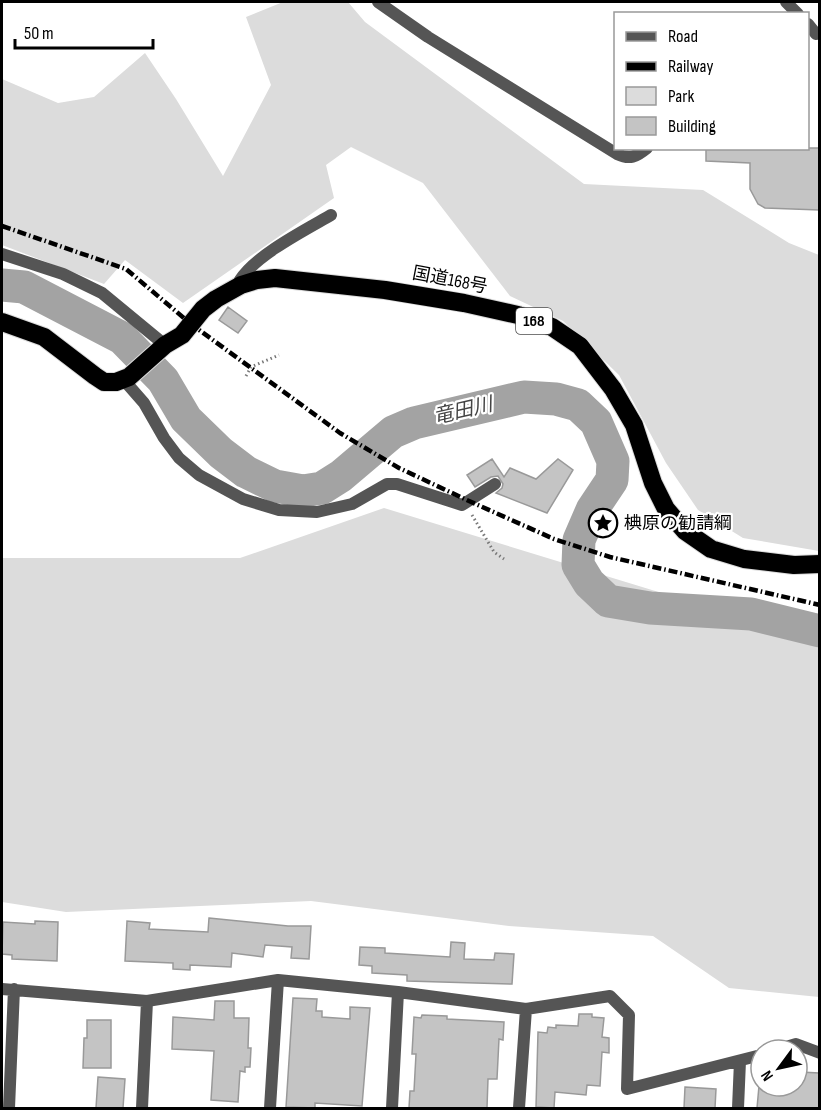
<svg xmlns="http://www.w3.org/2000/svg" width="821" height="1110" viewBox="0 0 821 1110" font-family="'Sofia Sans Condensed','Noto Sans JP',sans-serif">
  <rect width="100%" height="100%" fill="#fff"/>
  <path fill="#dcdcdc" d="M283,2h65l17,20 219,162 119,6 86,53 30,12v296l-76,-13 -45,-28 -32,-47 -47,-88 -56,-54 -53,-25 -87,-113 -72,-36 -25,18 8,33 -151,105 -58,-43 -21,24 -102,-39v-166l56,24 36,-6 51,-44 31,46 47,77 48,-91 -25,-68z
    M384,508l435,133v356l-90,-9 -76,-52 -144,-10 -198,-25 -245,11 -64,-10v-344h238z"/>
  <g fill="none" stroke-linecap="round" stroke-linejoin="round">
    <path stroke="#a3a3a3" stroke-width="33" d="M2,285l22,2 98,51 41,42 23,39 35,34 25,19 29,14 28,5 19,-3 19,-12 52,-44 21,-9 110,-26 32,2 22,6 18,17 17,39 -1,19 -20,30 -13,30 -1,25 11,18 19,18 42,7 101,6 69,17"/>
  </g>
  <path fill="#c4c4c4" stroke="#999" stroke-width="1.5" d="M706,148h113v62l-54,-2 -7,-4 -8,-15v-26l-44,-2z
    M228,307l19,14 -9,12 -19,-13z
    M492,459l12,18 6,-9 26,11 22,-20 15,11 -26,43 -51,-20 6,-5 1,-4 -5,-8 -7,1 -16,10 -8,-12z
    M209,918l79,8h23l-2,33 -18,-1 1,-11 -27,-2 -2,12 -31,-4 -1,14 -41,-2v5l-17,-1v-6l-48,-2 2,-40 23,2 -1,6 59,3z
    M35,921l23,1 -1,39 -45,-2v-4l-10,-1 1,-32 32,2z
    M451,942l14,1 -1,16 30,1 1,-7 19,1 -2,30 -105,-3v-6l-35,-2v-7l-13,-1 1,-18 25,1v5l65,4z
    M293,998l24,1 -1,12h6v6l28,2v-12l20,1 -8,98 -47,-3v5l-29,-1z
    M215,1001h19v17h15l-1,30h3l-1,19h-5v5l-5,-1 -2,31 -27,-2 3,-49 -42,-2 1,-32 41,3z
    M579,1014h13v3l12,1 -2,19 7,1v15l-7,-1 -2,34 -13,-1 -1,10 -31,-3 -1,16 -18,-1 2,-75 9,1 1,-6 8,1v-3l22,1z
    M422,1015l25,1v3l57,3 -1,18 -4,-1 -2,40h-9l-1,29h-78l1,-17h4l2,-37h-4l2,-37 7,1z
    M87,1020h24v48h-28l1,-30h3z
    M800,1072l19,1v35h-62l2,-22h40z
    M98,1077l27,2 -2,29h-27z
    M685,1087l31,2 -1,19h-31z"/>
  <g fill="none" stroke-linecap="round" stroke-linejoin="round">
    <g stroke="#dbdbdb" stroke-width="20">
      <path id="highway" d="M2,322l42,15 51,39 9,6h12l13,-5 36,-32 17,-10 21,-26 13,-10 25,-14 16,-5 18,-2 110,12 79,13 54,12 34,12 28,19 33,43 21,36 19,58 13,26 19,22 26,18 33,10 50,6 26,-1"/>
    </g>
    <path stroke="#777" stroke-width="3" stroke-dasharray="1.5 3" stroke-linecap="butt" d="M246,376l5,-9 28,-12
      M472,515l22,37 10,7"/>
    <path stroke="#555" stroke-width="12" d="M378,2l50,35 189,117c13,6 19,3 30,-6
      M786,2l12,12
      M808,24l8,10
      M2,254l61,20 39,19 63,52
      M241,285l-1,-5c16,-25 65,-50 91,-65
      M123,379l21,24 20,35 15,20 20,17 44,24 36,11 38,2 35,-8 35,-20h10l65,21 33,-21
      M2,989l145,12 131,-21 120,12 128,17 84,-13 19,19 -2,74 134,-34
      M776,1050l20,-6 24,9
      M9,1108l5,-119
      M142,1108l5,-107
      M270,1108l8,-128
      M392,1108l6,-116
      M519,1108l7,-99
      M738,1108l2,-47"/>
    <use href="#highway" stroke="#000" stroke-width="18"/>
    <path stroke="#000" stroke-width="4.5" stroke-dasharray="9 3 1.5 3" stroke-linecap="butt" d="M2,226l124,43 65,55 149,109 59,35 70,33 85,38 56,18 210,48"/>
  </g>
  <defs>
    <g id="sight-ring" transform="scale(1.5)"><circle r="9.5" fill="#fff" stroke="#000" stroke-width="1.5"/><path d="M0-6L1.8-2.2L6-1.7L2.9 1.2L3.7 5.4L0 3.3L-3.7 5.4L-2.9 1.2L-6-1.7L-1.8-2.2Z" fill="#000"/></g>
  </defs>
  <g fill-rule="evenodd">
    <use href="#sight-ring" x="603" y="523"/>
  </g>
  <g text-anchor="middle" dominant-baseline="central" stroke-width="4.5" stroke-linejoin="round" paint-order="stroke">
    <rect fill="#fff" stroke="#4c4c4c" stroke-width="1.5" x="516" y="308" width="36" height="26" rx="4.5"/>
    <g font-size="16" font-weight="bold" fill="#000">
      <text x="534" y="321">168</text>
    </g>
    <g font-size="18" fill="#000" stroke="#fff">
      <text transform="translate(450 280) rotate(11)">国道168号</text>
    </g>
    <g font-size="18" fill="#000" stroke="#fff" text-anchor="start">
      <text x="624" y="523">椣原の勧請綱</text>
    </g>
    <g font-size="20" font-style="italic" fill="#444" stroke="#fff">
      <text transform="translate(463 411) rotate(-13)">竜田川</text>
    </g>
  </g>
  <rect width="821" height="1110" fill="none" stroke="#000000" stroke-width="6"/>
  <rect x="614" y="12" width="195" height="138" fill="#ffffff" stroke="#999999" stroke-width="1.5"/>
  <rect x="626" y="32" width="30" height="9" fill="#555555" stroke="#999999" stroke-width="1.5"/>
  <text x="668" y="42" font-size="18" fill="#000000">Road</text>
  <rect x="626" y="62" width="30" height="9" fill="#000000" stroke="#999999" stroke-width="1.5"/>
  <text x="668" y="72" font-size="18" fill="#000000">Railway</text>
  <rect x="626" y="87" width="30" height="18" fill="#dcdcdc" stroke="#999999" stroke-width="1.5"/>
  <text x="668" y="102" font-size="18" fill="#000000">Park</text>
  <rect x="626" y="117" width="30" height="18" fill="#c4c4c4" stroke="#999999" stroke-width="1.5"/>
  <text x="668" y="132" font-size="18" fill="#000000">Building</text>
  <g transform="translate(779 1068) rotate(237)"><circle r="28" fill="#ffffff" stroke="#999999" stroke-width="1.5"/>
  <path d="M0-4.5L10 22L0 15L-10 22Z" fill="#000000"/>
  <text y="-9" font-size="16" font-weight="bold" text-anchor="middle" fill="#000000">N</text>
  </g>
  <path d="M15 39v9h138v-9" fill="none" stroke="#000000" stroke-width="3"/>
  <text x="24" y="39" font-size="18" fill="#000000" stroke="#ffffff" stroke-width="4.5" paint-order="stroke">50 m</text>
</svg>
